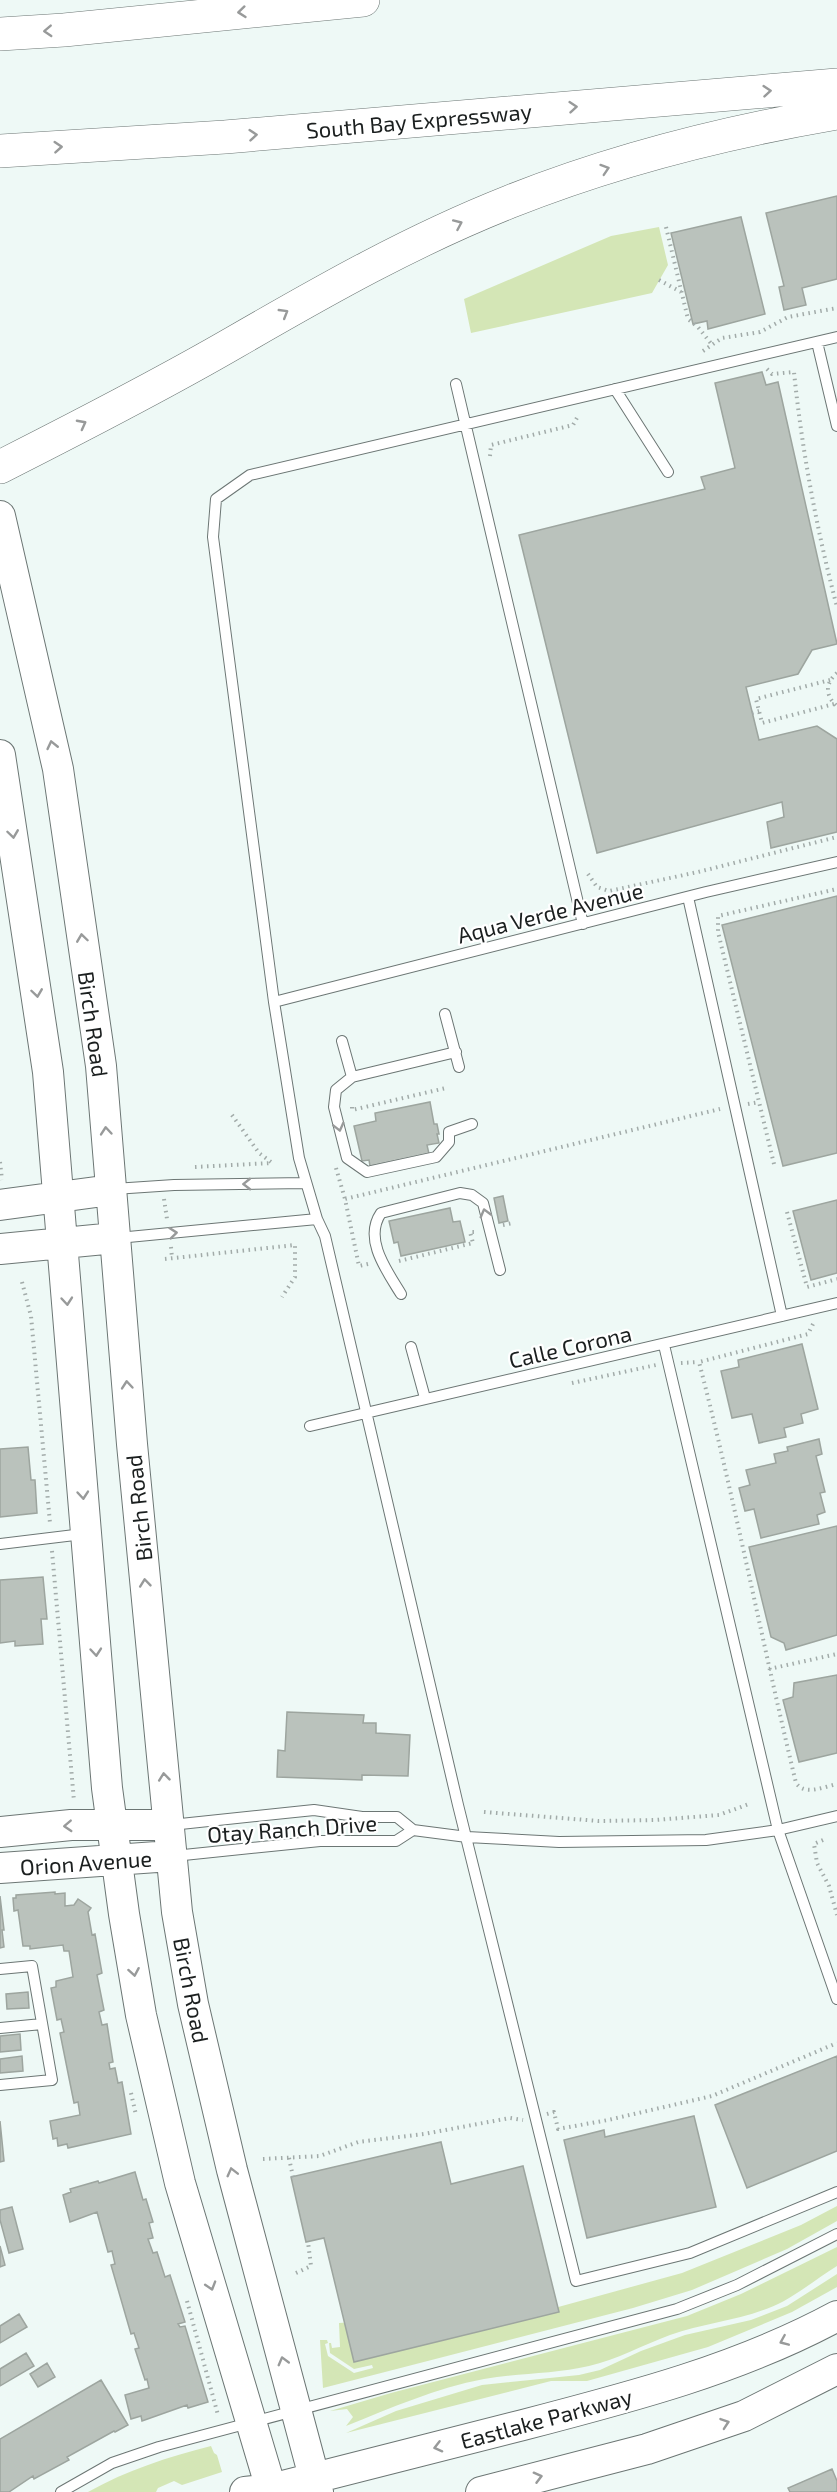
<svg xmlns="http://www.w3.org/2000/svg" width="837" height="2492" viewBox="0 0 837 2492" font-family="'Exo 2',sans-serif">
  <rect width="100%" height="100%" fill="#eef9f6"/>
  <path fill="#d4e6b6" d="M659,227l9,38 -16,28 -181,40 -7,-34 147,-63z
    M837,2206v15l-50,28 -95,41 -59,18 -310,80 -3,-48h7l1,3 -3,1 3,12 26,17 19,-5 -1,-3 -18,4 -24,-16 -1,-10h2l1,5 8,-1 -1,-24 212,-14 131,-36 119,-48z
    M837,2247v19c-18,11 -35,25 -53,35 -36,19 -77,21 -114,34 -27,10 -54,25 -81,31 -34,8 -70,7 -105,13 -48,9 -93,29 -138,47l7,-9 -6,-8 -17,2 61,-18 296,-77 54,-22z
    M837,2274v13l-45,25 -84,35 -121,34h-36l-205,52 50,-22 86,-26 97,-10 21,-5 41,-19 44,-16 66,-15 36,-14z
    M211,2446l3,7 3,2 5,17 -40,13 -8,-4 -16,7 -2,4h-68c39,-22 80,-35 123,-46z"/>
  <path fill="#bac2bc" stroke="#9da59f" stroke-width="1.5" d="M837,196v83l-35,9 4,17 -22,5 -5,-23 5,-1 -18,-73z
    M741,217l24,97 -57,15 -1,-8 -14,3 -22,-91z
    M762,372l4,13 12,-3 59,262 -25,6 -14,24 -52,13 13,53 58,-14 20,13v93l-66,16 -4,-26 17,-5 -2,-15 -185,51 -78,-318 186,-46 -4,-12 34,-9 -20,-85z
    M837,896v257l-54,13 -61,-241z
    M430,1102l4,22h3l2,10h-2l2,9 -12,2 2,9 -59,12 -1,-6 -7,1 -8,-35 22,-5 -1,-8z
    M503,1196l5,25 -9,2 -5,-25z
    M837,1200v73l-26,7 -18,-69z
    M450,1208l3,14 7,-1 5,21 -64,14 -3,-14 -4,1 -5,-22z
    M802,1344l16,65 -17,5 2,9 -19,5 2,9 -27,6 -7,-29 -20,4 -11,-47 18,-4 -1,-7z
    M819,1439l3,15 -6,2 9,36 -5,1 5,19 -8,3 2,9 -58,14 -7,-29 -9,2 -6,-23 11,-3 -4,-15 30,-7 -2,-9 14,-3 -1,-4z
    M28,1447l3,33h4l2,33 -37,4v-68z
    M837,1526v109l-51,15 -2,-7 -13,-6 -22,-90z
    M43,1577l4,42h-6l2,25 -28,2v-5l-15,2v-63z
    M837,1675v78l-38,9 -16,-62 10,-3 1,-14z
    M287,1712l77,3 -1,8h13v10l34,2 -2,41 -46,-1v5l-85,-3 1,-27 7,1z
    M55,1892v2l10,-1v13l9,-1 4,-6 13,9 -3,4 4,23 3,-1 7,39 -5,2 7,35 -5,2 3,13 5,-1 6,38 -4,1 1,6 5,-1 3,15 4,-1 9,52 -63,14 -1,-4 -9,2 -1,-8 -4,1 -3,-18 30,-6 -2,-13 -4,1 -14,-70 4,-1 -3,-13 -4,1 -6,-32 5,-1v-6l17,-4 -4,-26h-5l-1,-6 -33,4v-3h-7l-5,-36 -4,1 -1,-13h3v-3z
    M0,1896l4,34h-2l2,17 -4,1z
    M28,1992l1,16 -22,1 -1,-15z
    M20,2034l1,16 -21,2v-16z
    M22,2056l1,15 -23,2v-14z
    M837,2056v95l-90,37 -32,-83z
    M694,2116l22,91 -129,31 -23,-98 40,-10 1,7z
    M0,2121l4,40 -4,1z
    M441,2142l10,42 72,-18 36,146 -205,50 -30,-124 -18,4 -15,-65z
    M135,2172l8,28 3,-1 7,23 -4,1 4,15 -5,1 5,14 4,-1 8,25 5,-2 15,47 -7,2 2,3 5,-1 23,76 -20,6 -1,-3 -45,16 -1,-5 -10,3 -6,-24 24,-7 -2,-9 -2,1 -10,-31 4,-1 -5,-15 -3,1 -20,-69 4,-1 -3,-13 -4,1 -11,-40 -27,10 -7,-27 8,-3 -1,-3 28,-8 1,2z
    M12,2207l11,42 -14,4 -9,-33v-10z
    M0,2246l5,19 -5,2z
    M19,2314l8,13 -27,16v-17z
    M26,2353l8,13 -34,20v-17z
    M47,2363l8,14 -17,10 -8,-13z
    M101,2380l27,45 -13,7 -1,-1 -47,26 2,3 -35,19 -1,-3 -24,16h-9v-53z
    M832,2469l5,12v11h-47l-2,-4z"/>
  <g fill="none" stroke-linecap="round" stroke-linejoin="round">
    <g stroke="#6c7674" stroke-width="12">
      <path id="lane" d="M837,337l-587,138 -34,24 -3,38 61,465 25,156 18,61 8,17 133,569 118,476 114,-28 147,-61
        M817,342l20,84
        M456,384l127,540
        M615,389l53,83
        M688,897l94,419
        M274,1002l432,-110 131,-30
        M445,1014l14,53
        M342,1041l10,36 104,-25
        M352,1077l-16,13 -2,17 13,51 20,14 69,-15 13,-15v-10l23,-8
        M114,1189l60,-4 131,-2
        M118,1238l199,-19
        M401,1294c-14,-23 -38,-55 -20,-81l79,-20 12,2 11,8 17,67
        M664,1345l114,485 59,169
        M411,1347l14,51
        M310,1426l527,-123
        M0,1544l83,-10
        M171,1825l143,-15 48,7h35l16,13
        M413,1830l54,7 92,5 147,-2 72,-10 59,-14
        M174,1856l146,-15h76l17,-11
        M0,1969l32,-3 20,114 -52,5
        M0,2028l42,-4
        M61,2492l51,-29 47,-16 518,-138 60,-24 100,-51"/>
    </g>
    <g stroke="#6c7674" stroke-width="32">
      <path id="secondary" d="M0,516l58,253 43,297 31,378 45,468 16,92 39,166 86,322
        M0,755l48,317 59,716 17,126 17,101 39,168 92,309
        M0,1205l111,-15
        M0,1249l115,-11
        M0,1832l71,-7h98
        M0,1868l171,-12
        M245,2492l26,-3c84,-21 168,-43 252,-64 108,-28 216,-56 314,-109
        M481,2492l166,-43 97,-33 93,-47"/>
    </g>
    <g stroke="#6c7674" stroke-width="34">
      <path id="highway" d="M0,34l64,-4 299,-30
        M0,151l225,-14 612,-52
        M0,467c79,-40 159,-81 235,-125 90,-52 178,-102 274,-140 105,-42 217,-70 328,-89"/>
    </g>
    <path stroke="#a2aba9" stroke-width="4" stroke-dasharray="1.5 4.5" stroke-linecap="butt" d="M666,227l22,92 10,8 15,19
      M659,280l22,12
      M703,351l19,-13 38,-6 28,-15 49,-9
      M767,369l5,5 22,-2c8,79 23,159 43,235
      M490,456l1,-11 82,-20 6,-11
      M837,673c-12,10 -12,23 0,33
      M830,680l-74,19 6,24 72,-19
      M752,713l7,-2
      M588,874l9,13 12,4 89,-19 139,-35
      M748,1104l11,-2
      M352,1107v3l94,-22
      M232,1115l27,38 12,9
      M0,1162l2,18
      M774,1164l-56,-232v-16l119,-27
      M195,1167l76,-4
      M336,1168l9,31
      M164,1199l3,20
      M787,1212l20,75 30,-8
      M503,1225l10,-2
      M171,1247l1,11
      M165,1259l130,-14v32l-13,20
      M399,1261l74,-18 -3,-11h5
      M368,1264l-9,2 -14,-67 375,-90
      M22,1282l9,34 19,207
      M813,1324l-5,10 -109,28c36,139 63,280 97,421 9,13 27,4 41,1
      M681,1363l18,-1
      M572,1383l84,-18
      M52,1551l22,250
      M769,1669l68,-15
      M484,1812l115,9 56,-1 64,-5 30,-11
      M823,1840l-9,4 3,19 12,23 8,29
      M131,2093l5,22
      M547,2114l7,-2 4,17 50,-9 104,-24 125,-53
      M289,2158l4,19
      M263,2159l57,-3 38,-14 66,-8 86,-16 13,2
      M296,2273l15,-7 -3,-24
      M187,2301l31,114"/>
    <use href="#lane" stroke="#fff" stroke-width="10"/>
    <use href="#secondary" stroke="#fff" stroke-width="30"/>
    <use href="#highway" stroke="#fff" stroke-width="33"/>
  </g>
  <defs><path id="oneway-chevron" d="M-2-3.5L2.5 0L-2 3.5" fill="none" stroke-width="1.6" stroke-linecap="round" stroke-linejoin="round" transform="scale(1.5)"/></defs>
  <g stroke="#989a9a">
    <use href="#oneway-chevron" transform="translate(242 12) rotate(174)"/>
    <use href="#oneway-chevron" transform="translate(48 31) rotate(177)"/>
    <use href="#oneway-chevron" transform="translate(767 91) rotate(-5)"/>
    <use href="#oneway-chevron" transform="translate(573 107) rotate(-5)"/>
    <use href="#oneway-chevron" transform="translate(253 135) rotate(-5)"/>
    <use href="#oneway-chevron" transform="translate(58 147) rotate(-4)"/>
    <use href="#oneway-chevron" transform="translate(605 169) rotate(-18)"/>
    <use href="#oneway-chevron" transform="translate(458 224) rotate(-24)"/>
    <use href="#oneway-chevron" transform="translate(284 313) rotate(-31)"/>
    <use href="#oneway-chevron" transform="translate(82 424) rotate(-28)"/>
    <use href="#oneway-chevron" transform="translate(52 745) rotate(-103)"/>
    <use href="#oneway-chevron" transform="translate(13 834) rotate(82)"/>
    <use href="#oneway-chevron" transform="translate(82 938) rotate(-98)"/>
    <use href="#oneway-chevron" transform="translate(37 993) rotate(82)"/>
    <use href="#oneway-chevron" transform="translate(339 1127) rotate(76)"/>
    <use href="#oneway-chevron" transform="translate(106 1131) rotate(-95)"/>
    <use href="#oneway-chevron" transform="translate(247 1184) rotate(179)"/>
    <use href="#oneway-chevron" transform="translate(485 1213) rotate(-105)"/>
    <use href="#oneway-chevron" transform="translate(173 1233) rotate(-6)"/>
    <use href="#oneway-chevron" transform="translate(67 1301) rotate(85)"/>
    <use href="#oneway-chevron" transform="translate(127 1385) rotate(-95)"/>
    <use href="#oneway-chevron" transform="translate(83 1495) rotate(85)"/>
    <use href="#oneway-chevron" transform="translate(145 1583) rotate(-96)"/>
    <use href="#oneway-chevron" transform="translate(96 1652) rotate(85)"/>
    <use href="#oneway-chevron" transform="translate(164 1777) rotate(-96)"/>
    <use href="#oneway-chevron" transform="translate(68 1826) rotate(177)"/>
    <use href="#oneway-chevron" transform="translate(134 1972) rotate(80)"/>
    <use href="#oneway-chevron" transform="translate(232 2172) rotate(-104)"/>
    <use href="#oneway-chevron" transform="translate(211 2286) rotate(73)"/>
    <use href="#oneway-chevron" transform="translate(784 2341) rotate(157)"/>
    <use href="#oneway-chevron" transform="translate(283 2361) rotate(-105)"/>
    <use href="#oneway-chevron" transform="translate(725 2423) rotate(-19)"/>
    <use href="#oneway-chevron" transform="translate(438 2447) rotate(166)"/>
    <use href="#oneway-chevron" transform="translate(538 2477) rotate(-15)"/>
  </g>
  <g text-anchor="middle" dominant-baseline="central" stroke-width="4.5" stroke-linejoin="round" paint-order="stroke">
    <g font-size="22" fill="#1b1f1f" stroke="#fff">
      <text transform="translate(419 120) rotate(-5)">South Bay Expressway</text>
      <text transform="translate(550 912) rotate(-14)">Aqua Verde Avenue</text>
      <text transform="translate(94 1024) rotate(82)">Birch Road</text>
      <text transform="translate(570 1346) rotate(-13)">Calle Corona</text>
      <text transform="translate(138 1508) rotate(-96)">Birch Road</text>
      <text transform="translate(292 1828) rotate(-4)">Otay Ranch Drive</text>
      <text transform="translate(86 1862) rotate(-4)">Orion Avenue</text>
      <text transform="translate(192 1990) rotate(79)">Birch Road</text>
      <text transform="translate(546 2418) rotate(-15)">Eastlake Parkway</text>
    </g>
  </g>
</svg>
